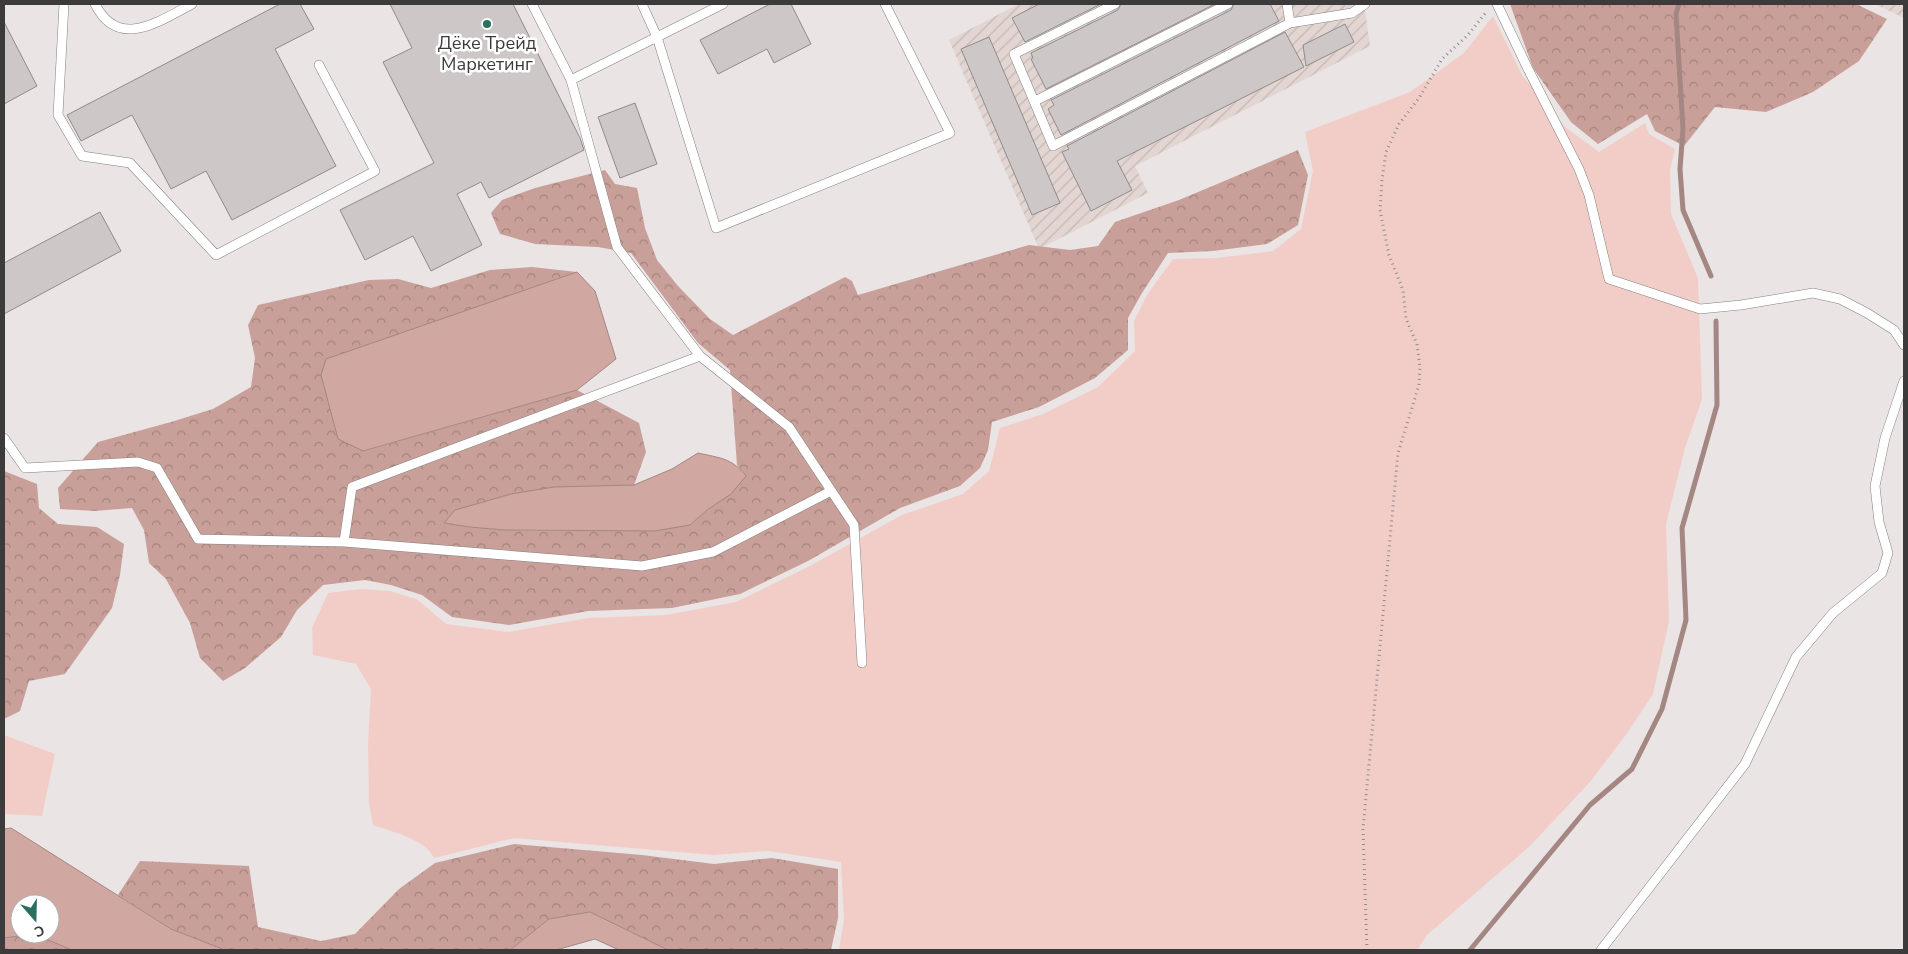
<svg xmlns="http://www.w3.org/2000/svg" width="1908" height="954" viewBox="0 0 1908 954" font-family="'Nunito Sans',sans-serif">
  <defs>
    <pattern id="industrial-furrows" width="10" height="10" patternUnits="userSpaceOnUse" patternTransform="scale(1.25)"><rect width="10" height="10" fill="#e3d5d2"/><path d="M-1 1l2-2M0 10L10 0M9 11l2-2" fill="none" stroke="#c4b8b5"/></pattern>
    <pattern id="forest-crowns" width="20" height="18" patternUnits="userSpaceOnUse" patternTransform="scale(1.25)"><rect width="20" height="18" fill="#c99f99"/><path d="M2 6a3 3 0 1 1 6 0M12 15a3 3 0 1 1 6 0" fill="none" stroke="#a4837e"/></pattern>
  </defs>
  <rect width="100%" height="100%" fill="#eae4e4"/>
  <path fill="url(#industrial-furrows)" d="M1019,4h345l6,42 -235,120 13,27 -109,56 -90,-209z
    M1875,4h29v14z"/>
  <path fill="#f2cdc7" d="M1493,16l29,59 43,52 34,25 46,-29 4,11 26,15 -5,21 1,44 27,64 4,121 -17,49 -19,76 3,97 -16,73 -25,38 -38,50 -60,64 -103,89 -10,15h-578l5,-30 -3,-58 -72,-11 -56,4 -199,-17 -80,20c-7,-18 -44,-27 -61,-33l-4,-22 -1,-60 3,-54 -15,-25 -43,-9 -1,-27 16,-35 33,-4 30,2 27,9 28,24 62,8 80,-14 78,-3 70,-13 72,-35 94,-52 61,-21 26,-23 11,-43 43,-14 55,-27 37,-36 -1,-30 13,-26 26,-36 44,-1 56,-7 28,-22 12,-58 -8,-39 105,-40 54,-39z
    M4,735l51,19 -13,62 -38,-2z"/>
  <path fill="url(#forest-crowns)" d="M1510,4h346l31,15 -28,42 -46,31 -47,20 -51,-5 -31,39 -29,-15 -8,-17 -49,30 -27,-22 -38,-54z
    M1298,150l10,25 -10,50 -31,19 -54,7 -45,2 -26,40 -14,25v32l-33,28 -56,29 -47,15 -4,28 -8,18 -20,18 -60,22 -92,53 -68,33 -68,14 -84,3 -79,14 -57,-8 -30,-22 -31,-10 -26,-5 -42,5 -26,25 -16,27 -36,31 -22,13 -23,-23 -10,-35 -24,-44 -17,-16 -5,-33 -12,-22 -37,3 -35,-2 -2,-21 40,-46 73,-20 42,-13 38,-22 4,-29 -7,-33 10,-20 111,-25 29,-1 33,9 59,-18 42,-3 45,5 -250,88 37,91 213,-61 62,33 7,29 -12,33 -34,2 -155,36 25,4 34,3 63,1 123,-6 56,-49 -9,-11 -7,-95 -32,-27 -67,-90 -33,-6 -63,-3 -35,-10 -9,-21 11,-13 33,-12 70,-18 10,14 22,4 8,40 12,32 21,26 32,33 23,16 112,-58 7,4 6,14 171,-50 41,5 28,-4 17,-24 64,-22z
    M4,471l33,13 2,24 19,16 39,3 27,17 -4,31 -8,33 -47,66 -36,7 -9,30 -16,8z
    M514,844l128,11 72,9 58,-6 66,11v49l-7,32h-163l-78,-38 -41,7 -39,31h-285l-54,-21 -53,-34 22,-34 109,5 9,61 63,14 34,-7 44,-45 36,-26z
    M34,934l38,16h-68v-12z"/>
  <path fill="#d1a7a1" stroke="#a48682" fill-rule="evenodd" d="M577,272l18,19 21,68 -39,31 -214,61 -25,-12 -17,-64 5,-16z
    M698,453c22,5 34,5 48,23l-15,18 -24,16 -17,15 -35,6 -151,-1 -34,-3 -26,-4 11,-13 56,-16 43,-7 80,-2 38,-16z
    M11,828l160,101 54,21h-153l-38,-16 -30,4v-109zM20,904h30v30h-30z
    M590,912l78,38h-49l-24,-11 -39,11h-46l39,-31z"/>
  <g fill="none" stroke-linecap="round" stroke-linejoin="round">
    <path stroke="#a48682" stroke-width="5" d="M1679,4l-3,10 7,115 -3,40 3,41 28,66
      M1470,950l120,-145 42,-36 30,-60 24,-89 -4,-92 35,-123 -1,-84"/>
  </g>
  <path fill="#cdc7c7" stroke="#908b8b" d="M280,4h20l14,25 -39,20 61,117 -104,54 -26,-49 -35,18 -39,-74 -51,26 -14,-26z
    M390,4h123l67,134 4,12 -95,48 -8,-16 -24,12 25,51 -51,26 -18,-35 -48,24 -25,-50 94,-47 -51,-101 29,-14z
    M770,4h21l20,40 -37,19 -7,-14 -49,25 -18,-34z
    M1039,4h62l-76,38 -13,-24z
    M1121,4h94l-169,85 -15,-30 2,-1 -2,-5 87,-43z
    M1234,4h36l9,17 -218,114 -13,-26 6,-4 -3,-5 180,-90z
    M4,22l33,64 -33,18z
    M1345,24l9,18 -48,24 -3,-21z
    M1285,32l19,35 -187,94 15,29 -41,21 -29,-59 7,-3 -2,-3z
    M989,37l71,166 -28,12 -71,-166z
    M635,103l22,61 -37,14 -22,-61z
    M100,212l21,39 -117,63v-51z"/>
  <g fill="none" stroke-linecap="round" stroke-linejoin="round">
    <g stroke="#85807f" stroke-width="10">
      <path id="service" d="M64,4l-6,111 24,41 48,7 86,92 159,-84 -56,-106
        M95,4c23,46 63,18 97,0
        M532,4l39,76 46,167 83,109 89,71 65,98 8,138
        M642,4l15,33 59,191 234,-95 -65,-129
        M1115,4l-101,50 39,92 237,-123 62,-10 13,-9
        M1287,4l3,19
        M1497,4l31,65 51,100 10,26 20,84 91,30 41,-4 72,-12 27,6 27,14 27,17 10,15
        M571,80l152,-76
        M1035,101l193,-97
        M4,438l21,30 113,-6 19,6 41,71 146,3 298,24 71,-14 118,-61
        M344,542l8,-55 348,-131
        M1601,950l144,-186 51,-107 37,-44 49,-40 6,-20 -9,-31 -4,-36 10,-48 19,-57"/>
    </g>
    <path stroke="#918d8d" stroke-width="3" stroke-dasharray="1 4" stroke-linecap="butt" d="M1367,950l-4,-121 35,-376 21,-68 1,-17 -3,-24 -11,-25 -3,-29 -14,-35 -9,-45 2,-30 4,-28 13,-28 20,-26 23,-39 26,-24 19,-24"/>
    <use href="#service" stroke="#fff" stroke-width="9"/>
  </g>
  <circle fill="#2b6f61" stroke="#fff" stroke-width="2" cx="487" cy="24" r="5"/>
  <g text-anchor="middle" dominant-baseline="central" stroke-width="5" stroke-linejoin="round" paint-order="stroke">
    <g font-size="18" fill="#3c3a3a" stroke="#fff">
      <text x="487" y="43">Дёке Трейд<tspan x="487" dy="21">Маркетинг</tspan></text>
    </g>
  </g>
  <rect width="1908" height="954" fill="none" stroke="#3c3a3a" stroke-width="10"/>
  <g transform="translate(35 919) rotate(160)"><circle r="24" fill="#ffffff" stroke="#b1b0b0"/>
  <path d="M0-4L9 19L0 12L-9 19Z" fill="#2b6f61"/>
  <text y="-8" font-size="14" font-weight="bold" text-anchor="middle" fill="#3c3a3a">С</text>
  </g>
</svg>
